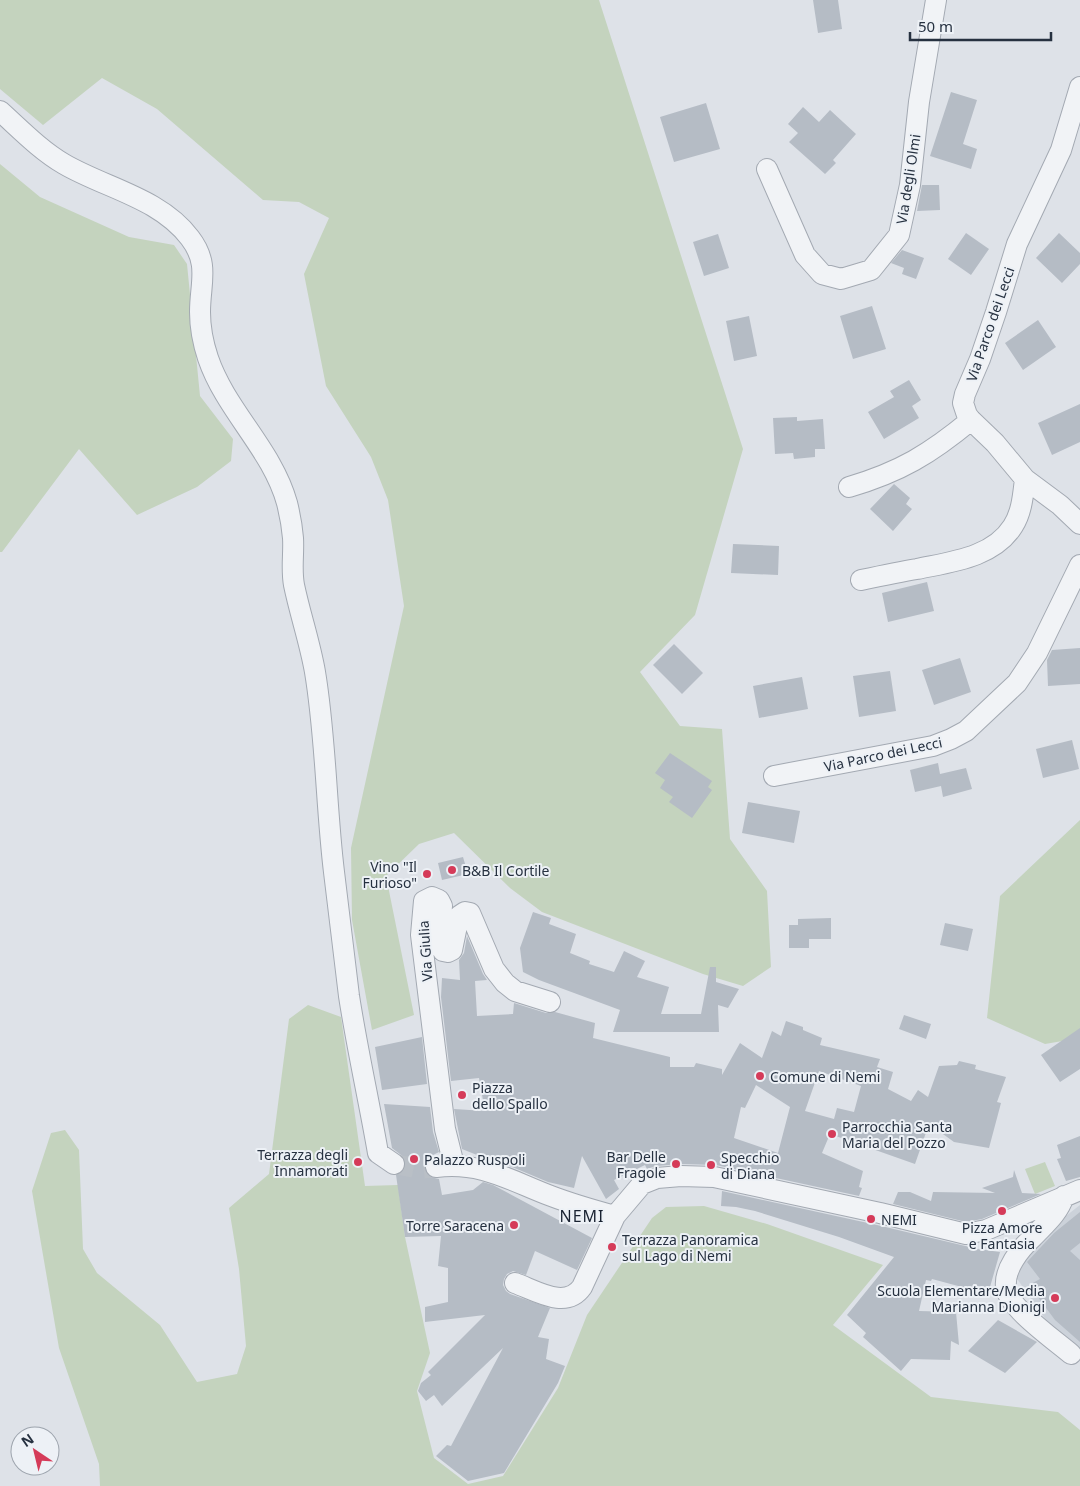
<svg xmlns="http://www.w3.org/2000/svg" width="1080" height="1486" viewBox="0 0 1080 1486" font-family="'Noto Sans',sans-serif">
  <rect width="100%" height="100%" fill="#dee2e8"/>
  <path fill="#ccd2da" d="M1080,1205v146l-32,-28 -35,-50 8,-22z"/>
  <path fill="#c4d3be" d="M0,0h599l144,449 -48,166 -55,57 40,54 42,3 8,110 37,52 4,76 -28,19 -40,-12 -161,-62 -32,-24 -56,-55 -35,11 -33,32 28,139 -42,15 -20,-110 -1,-72 53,-242 -16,-106 -17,-43 -45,-71 -22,-112 25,-56 -30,-16 -36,-2 -106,-91 -55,-31 -59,47 -43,-36z
    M0,164l40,33 89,40 45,8 13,19 13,132 33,43 -2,22 -34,26 -60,28 -58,-66 -77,103h-2z
    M1080,820v218l-35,6 -58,-26 13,-122z
    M308,1005l33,12 24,169 33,-1 7,52 25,116 -13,38 17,67 34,26 35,-8 55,-88 29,-73 65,-97 14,-11 38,-1 63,18 116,41 -50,60 98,72 127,15 22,18v56h-980l-1,-22 -40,-116 -27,-157 19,-58 14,-3 14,20 4,99 14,24 63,52 37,57 40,-8 9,-28 -7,-77 -10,-61 40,-34 20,-155z
    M1045,1162l10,24 -20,8 -10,-25z"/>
  <path fill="#b5bcc5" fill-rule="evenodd" d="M813,0h25l4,29 -24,4z
    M951,92l26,8 -14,44 14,5 -6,20 -41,-13z
    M706,103l14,46 -46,13 -14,-45z
    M803,107l16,15 11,-12 26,24 -23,26 3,3 -11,11 -36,-32 9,-9 -10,-9z
    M922,185h17l1,25 -23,1z
    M966,233l23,16 -18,26 -23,-16z
    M1059,233l21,20v11l-18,19 -26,-25z
    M718,234l11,34 -25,8 -11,-34z
    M902,250l22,8 -8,21 -14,-5 2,-6 -13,-5z
    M872,306l14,43 -33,10 -13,-43z
    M749,316l8,40 -23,5 -8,-40z
    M1038,320l18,27 -33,23 -18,-27z
    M909,380l12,20 -9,6 7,12 -35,21 -16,-27 26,-15 -4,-6z
    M1080,404v38l-28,13 -14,-32z
    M797,417v4l26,-2 2,30h-10v8l-21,2 -1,-6 -18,1 -2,-36z
    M894,484l16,14 -4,6 6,5 -19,22 -23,-22z
    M733,544l46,2 -1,29 -47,-2z
    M927,582l7,29 -46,11 -6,-29z
    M674,644l29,29 -21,21 -29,-29z
    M1080,648v36l-32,2 -1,-26 5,-10z
    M960,658l11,34 -37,13 -12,-35z
    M890,671l6,40 -37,6 -6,-41z
    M802,677l6,32 -49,9 -6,-32z
    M1072,740l7,29 -36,9 -7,-29z
    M670,753l42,28 -4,6 4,3 -20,28 -23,-16 4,-5 -13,-9 5,-8 -10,-7z
    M938,763l2,11 26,-6 6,21 -29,8 -2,-11 -26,6 -5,-22z
    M748,802l52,9 -6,32 -52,-10z
    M463,857l5,17 -26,6 -4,-17z
    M533,912l18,6 -2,6 27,10 -6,19 20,8 -1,3 25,8 10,-21 21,10 -8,16 32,10 -8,27h40l9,-47h6v15l23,7 -11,19 -10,-3 1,27h-106l7,-22 -81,-30 -16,-8 -3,-24z
    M831,918v21h-22v9h-20v-23h9v-6z
    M945,923l28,6 -5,22 -28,-6z
    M467,936l16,38 4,6 -12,1 2,35 36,-2 1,-11 32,10 9,-1 40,11 -2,15 77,19v10h24l2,-4 26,6v6l18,-32 22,15 10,-27 9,5 5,-15 17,6v3l19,8 -2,7 60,14 -3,8 16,5 -5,17 23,12 7,-11 10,7 11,-31 18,-1 2,-4 17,4 -1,4 31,8 -9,25 4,1 -12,45 -35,-6 -25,-18 -14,40 -85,-30 -8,19 41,18 -4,16 3,1 -3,8 -143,-31 -35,-1 -25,2 -9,3 -2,-4 -31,15 5,9 -13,10 -24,-43 -8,32 -26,-6 -48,-20 -24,-6 1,-1 -15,-6 -8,-40 31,2 -6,-33 -28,3 -10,-84 1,-19 18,2 -1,-20 5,-7zM819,1071l42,15 -7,26 -17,-4 -3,11 -29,-8zM756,1085l34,22 -12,46 -44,-15 7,-31 4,1z
    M904,1015l27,9 -5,15 -27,-10z
    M1080,1028v41l-20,13 -19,-27z
    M422,1037l5,47 -45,6 -7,-43z
    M384,1104l46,3 3,25 6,20 -10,5 -4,5 -1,6 2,6 4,3 9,2 3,16 31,-5 10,-8 10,3 99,53 -15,32 -42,-19 -9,24 -13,-4 -6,3 -3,5 -1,6 3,6 4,3 40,14 -12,29 11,2 -3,20 19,7 -7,17 -54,90 -36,8 -32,-25 11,-11 4,1 52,-98 -61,58 -8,-11 -8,6 -8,-10 3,-8 10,-8 -3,-3 57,-57 -60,7v-15l23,-5v-34l-10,-2 3,-30 -36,1 -9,-62 7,-4 3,-7 -1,-5 -4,-4 -9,-7z
    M1080,1136v41l-14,4 -9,-22 4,-1 -4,-13z
    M1014,1170l8,23 19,1 -59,25 -16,3 -73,-18 5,-12h12l21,9 2,-9 62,1 -13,-5 31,-11z
    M722,1191l155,34 101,24 22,3 -12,42 -56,-15 -1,2 -5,-1 -7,31 37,1 3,33 -8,-4 -1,19 -39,-1 -10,12 -38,-34 3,-4 -19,-18 47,-58 -55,-20 -84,-26 -19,-4 -15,-1z
    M1080,1212v31l-10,8 10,9v82l-25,-22 -26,-35 11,-6 -13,-17 27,-29z
    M998,1320l39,22 -32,31 -37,-22z"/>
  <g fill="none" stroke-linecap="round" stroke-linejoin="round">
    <path stroke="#b9bfc6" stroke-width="20" stroke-dasharray="20 10" stroke-linecap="butt" d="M394,1164l26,5 16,-2"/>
    <g stroke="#a3a9b2" stroke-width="22">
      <path id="minor" d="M1080,87l-19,63 -44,94 -21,68 -16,47 -15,35 -2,9 4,12 4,5 24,23 30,36 35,26 20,19
        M0,111c20,18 40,39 64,53 41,24 96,34 126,74 20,26 10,45 10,74 0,16 3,31 8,46 18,53 64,91 79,145 3,12 5,23 6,35 1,16 -2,31 1,47 6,29 16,58 21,87 11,66 11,134 19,200 5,41 10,83 15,124 8,52 20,105 29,157l16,11
        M767,169l38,86 17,19 19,5 30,-9 28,-35 11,-50 9,-83 17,-102
        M849,487c51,-15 81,-33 122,-67
        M861,580c19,-4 38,-8 56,-11 33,-7 76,-11 96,-43 9,-14 10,-31 12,-47
        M774,776l159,-30 18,-7 15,-8 51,-48 20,-30 43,-88
        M454,1165l-9,-36 -24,-194 3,-34 8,-4 7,3 3,6 -3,37 4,8 5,1 4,-2 7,-34 6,-4 5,1 24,56 11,14 10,8 35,11
        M436,1167c45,-6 75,14 115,29 21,8 42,14 64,20
        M1064,1196c-6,18 -19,28 -32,42 -12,11 -28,31 -26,49 1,20 50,54 65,67
        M515,1283c22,8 51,27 67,4l33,-71 27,-32 15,-6 24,-2 33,1 166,36 86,21 20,-4 94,-40"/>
    </g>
    <use href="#minor" stroke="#f1f3f6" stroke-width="20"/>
  </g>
  <g fill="#d53b59" stroke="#edf1f6" stroke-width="2">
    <circle cx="452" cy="870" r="5"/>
    <circle cx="427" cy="874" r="5"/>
    <circle cx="760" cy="1076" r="5"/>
    <circle cx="462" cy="1095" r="5"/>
    <circle cx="832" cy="1134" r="5"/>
    <circle cx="414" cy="1159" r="5"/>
    <circle cx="358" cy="1162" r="5"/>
    <circle cx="676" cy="1164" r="5"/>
    <circle cx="711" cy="1165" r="5"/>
    <circle cx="1002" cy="1211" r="5"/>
    <circle cx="871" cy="1219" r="5"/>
    <circle cx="514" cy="1225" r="5"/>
    <circle cx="612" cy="1247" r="5"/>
    <circle cx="1055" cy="1298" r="5"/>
  </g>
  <g text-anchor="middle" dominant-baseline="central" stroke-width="4" stroke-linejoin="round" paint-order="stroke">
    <g font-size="14" fill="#263140" stroke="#edf1f6">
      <text transform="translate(908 179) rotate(-81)">Via degli Olmi</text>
      <text transform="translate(990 324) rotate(-71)">Via Parco dei Lecci</text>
      <text transform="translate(883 754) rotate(-12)">Via Parco dei Lecci</text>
      <text transform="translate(425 951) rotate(-94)">Via Giulia</text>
    </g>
    <g font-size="14" fill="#263140" stroke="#edf1f6" text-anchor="start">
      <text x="417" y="866" text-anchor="end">Vino "Il<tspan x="417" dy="16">Furioso"</tspan></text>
      <text x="462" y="870">B&amp;B Il Cortile</text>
      <text x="770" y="1076">Comune di Nemi</text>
      <text x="472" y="1087">Piazza<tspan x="472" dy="16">dello Spallo</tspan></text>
      <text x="842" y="1126">Parrocchia Santa<tspan x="842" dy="16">Maria del Pozzo</tspan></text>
      <text x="348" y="1154" text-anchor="end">Terrazza degli<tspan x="348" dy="16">Innamorati</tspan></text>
      <text x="666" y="1156" text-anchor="end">Bar Delle<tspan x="666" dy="16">Fragole</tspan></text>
      <text x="721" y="1157">Specchio<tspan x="721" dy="16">di Diana</tspan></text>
      <text x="424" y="1159">Palazzo Ruspoli</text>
      <text x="881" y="1219">NEMI</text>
      <text x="504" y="1225" text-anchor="end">Torre Saracena</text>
      <text x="1002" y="1227" text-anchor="middle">Pizza Amore<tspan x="1002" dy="16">e Fantasia</tspan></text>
      <text x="622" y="1239">Terrazza Panoramica<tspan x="622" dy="16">sul Lago di Nemi</tspan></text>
      <text x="1045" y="1290" text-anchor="end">Scuola Elementare/Media<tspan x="1045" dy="16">Marianna Dionigi</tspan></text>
    </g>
    <g font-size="16" letter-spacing="1" fill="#192231" stroke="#edf1f6">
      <text x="582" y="1216">NEMI</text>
    </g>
  </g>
  <g transform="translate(35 1451) rotate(325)"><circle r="24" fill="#edf1f6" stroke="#9da4ad"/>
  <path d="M0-4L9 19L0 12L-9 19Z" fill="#d53b59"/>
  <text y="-8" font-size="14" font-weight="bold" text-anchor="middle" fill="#263140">N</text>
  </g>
  <path d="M910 32v8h141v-8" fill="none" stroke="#263140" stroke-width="2.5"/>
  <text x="918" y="32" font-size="15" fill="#263140" stroke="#edf1f6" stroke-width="4" paint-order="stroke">50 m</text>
</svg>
